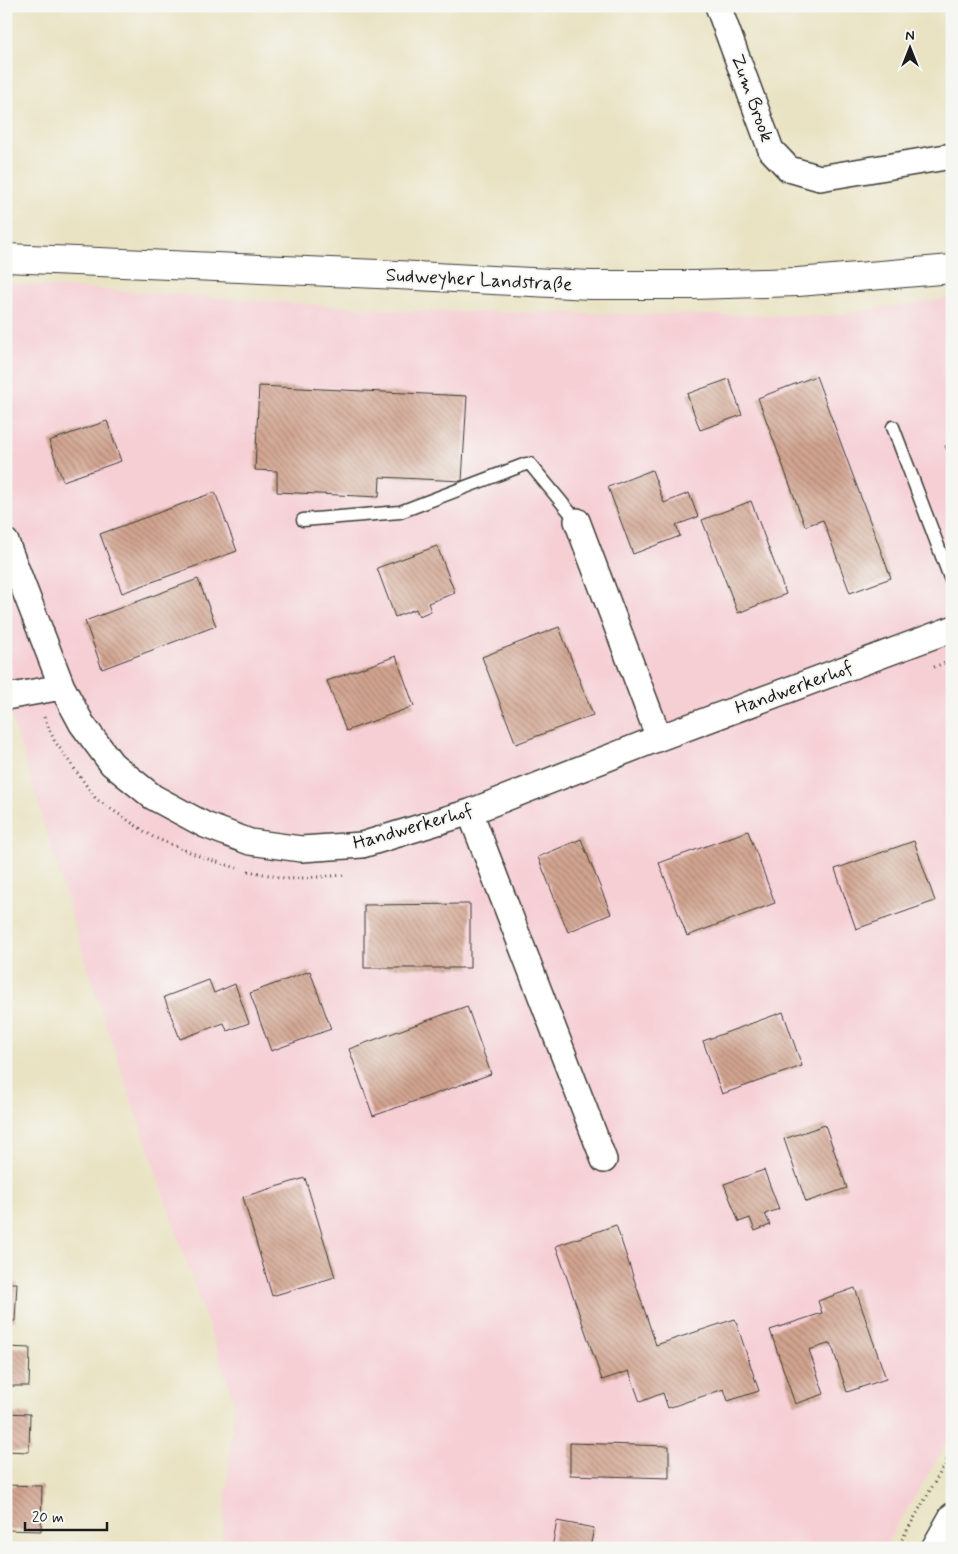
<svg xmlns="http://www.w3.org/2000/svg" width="958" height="1554" viewBox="0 0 958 1554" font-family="Mynerve,sans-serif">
  <defs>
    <pattern id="building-back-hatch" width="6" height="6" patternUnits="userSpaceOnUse" patternTransform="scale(1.25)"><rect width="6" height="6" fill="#d2a490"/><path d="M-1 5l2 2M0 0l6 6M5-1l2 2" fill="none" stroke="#aa8575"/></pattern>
  </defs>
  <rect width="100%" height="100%" fill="#f6f6f2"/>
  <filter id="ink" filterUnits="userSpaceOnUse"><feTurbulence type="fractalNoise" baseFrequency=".02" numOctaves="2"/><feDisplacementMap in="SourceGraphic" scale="10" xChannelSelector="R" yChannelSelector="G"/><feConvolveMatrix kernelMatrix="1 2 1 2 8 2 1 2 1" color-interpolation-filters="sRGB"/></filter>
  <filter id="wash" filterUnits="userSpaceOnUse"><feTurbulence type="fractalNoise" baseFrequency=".0096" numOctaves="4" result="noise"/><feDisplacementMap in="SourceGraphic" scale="20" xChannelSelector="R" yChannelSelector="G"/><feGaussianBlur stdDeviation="1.12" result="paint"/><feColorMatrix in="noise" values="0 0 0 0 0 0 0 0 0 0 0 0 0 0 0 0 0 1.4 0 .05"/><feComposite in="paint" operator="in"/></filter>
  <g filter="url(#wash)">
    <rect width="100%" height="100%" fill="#e9e3c3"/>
    <path fill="#f6cfd5" d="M6,283l399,28 423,5 124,-18v1137l-68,113h-663l14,-144 -139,-408 -90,-298z"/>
    <g id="blocks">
      <path fill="url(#building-back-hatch)" d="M816,376l75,202 -41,15 -27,-73 -18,6 -47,-128z
        M729,379l13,36 -42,15 -13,-36z
        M259,386l208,10 -5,85 -82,-4 -1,20 -102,-5v-21l-22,-1z
        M107,421l14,40 -58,20 -14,-40z
        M952,443v20l-7,-17z
        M652,470l12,33 25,-10 9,24 -22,8 4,11 -47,18 -25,-67z
        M215,492l22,59 -115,42 -22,-59z
        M751,501l35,93 -48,19 -36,-93z
        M437,546l18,47 -27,10 3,8 -12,5 -3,-7 -21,8 -18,-49z
        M198,579l18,47 -114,43 -17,-48z
        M559,627l34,88 -77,29 -34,-87z
        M396,656l18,50 -68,25 -19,-50z
        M748,831l27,72 -88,33 -28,-73z
        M581,839l30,75 -43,18 -30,-75z
        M914,841l21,60 -79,28 -21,-60z
        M470,904v64h-106v-63z
        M310,971l21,58 -60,22 -21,-58z
        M209,980l5,13 21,-9 14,39 -22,8 -3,-8 -44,16 -16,-42z
        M467,1006l24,68 -118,42 -24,-67z
        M783,1012l19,54 -80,28 -19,-53z
        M825,1125l22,63 -41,14 -22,-63z
        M764,1170l15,39 -14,5 5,11 -15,6 -5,-13 -11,4 -15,-38z
        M305,1178l30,99 -63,19 -29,-99z
        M616,1225l40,120 79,-26 24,72 -31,10 -4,-12 -56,19 -5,-15 -23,9 -11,-31 -27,9 -46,-134z
        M6,1283h11l-2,38h-9z
        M855,1288l31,91 -39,13 -16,-49 -22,7 15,44 -29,10 -25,-74 52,-17 -4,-12z
        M6,1347l24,1 -1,38h-23z
        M6,1413l24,1 -1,38 -23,-1z
        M570,1443l99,3v32l-99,-3z
        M6,1485l36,1 -1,45 -35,-1z
        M557,1521l37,7 -4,20h-38z"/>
    </g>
  </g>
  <g filter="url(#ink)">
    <use href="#blocks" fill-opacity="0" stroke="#3b3a35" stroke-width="1"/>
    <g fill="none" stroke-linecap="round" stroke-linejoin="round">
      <g stroke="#3b3a35" stroke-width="15">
        <path id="service" d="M893,427l59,156
          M303,520l97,-8 126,-48h4l47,57"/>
      </g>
      <g stroke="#3b3a35" stroke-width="28">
        <path id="minor" d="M718,6l53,144 18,19 31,9 132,-22
          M577,521l82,217
          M6,542l56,145 20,37 30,40 41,33 52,28 45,17 51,7 61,-4 108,-33 189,-74 293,-109
          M6,697l56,-10
          M470,812l134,348
          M934,1548l18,-32"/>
      </g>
      <g stroke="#3b3a35" stroke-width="30">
        <path id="secondary" d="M6,258l372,16 212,11h103l105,-3 154,-13"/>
      </g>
      <path stroke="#3b3a35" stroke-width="3" stroke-dasharray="1 4" stroke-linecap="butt" d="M934,667l18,-7
        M44,717l10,23 42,59 57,38 51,21 33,10
        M248,871l41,8 57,-4
        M897,1548l55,-96"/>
      <use href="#service" stroke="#fff" stroke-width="12"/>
      <use href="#minor" stroke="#fff" stroke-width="25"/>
      <use href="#secondary" stroke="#fff" stroke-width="28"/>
    </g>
  </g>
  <g text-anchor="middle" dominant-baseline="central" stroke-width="4" stroke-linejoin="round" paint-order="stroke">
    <g font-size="19" fill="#1c1c1c" stroke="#f6f6f2">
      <text transform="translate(752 98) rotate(70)">Zum Brook</text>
      <text transform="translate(479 280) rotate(3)">Sudweyher Landstraße</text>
      <text transform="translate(794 688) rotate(-20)">Handwerkerhof</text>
      <text transform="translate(413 827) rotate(-16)">Handwerkerhof</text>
    </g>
  </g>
  <rect width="958" height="1554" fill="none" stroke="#f6f6f2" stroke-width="25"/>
  <g transform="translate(910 48)" stroke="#f6f6f2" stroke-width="4" paint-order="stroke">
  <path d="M0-4L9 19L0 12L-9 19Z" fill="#1c1c1c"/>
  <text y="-8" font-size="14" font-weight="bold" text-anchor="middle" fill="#1c1c1c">N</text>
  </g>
  <path d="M25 1522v8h82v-8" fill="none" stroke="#1c1c1c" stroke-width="2.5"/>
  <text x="32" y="1522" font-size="15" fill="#1c1c1c" stroke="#f6f6f2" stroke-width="4" paint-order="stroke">20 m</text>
</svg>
